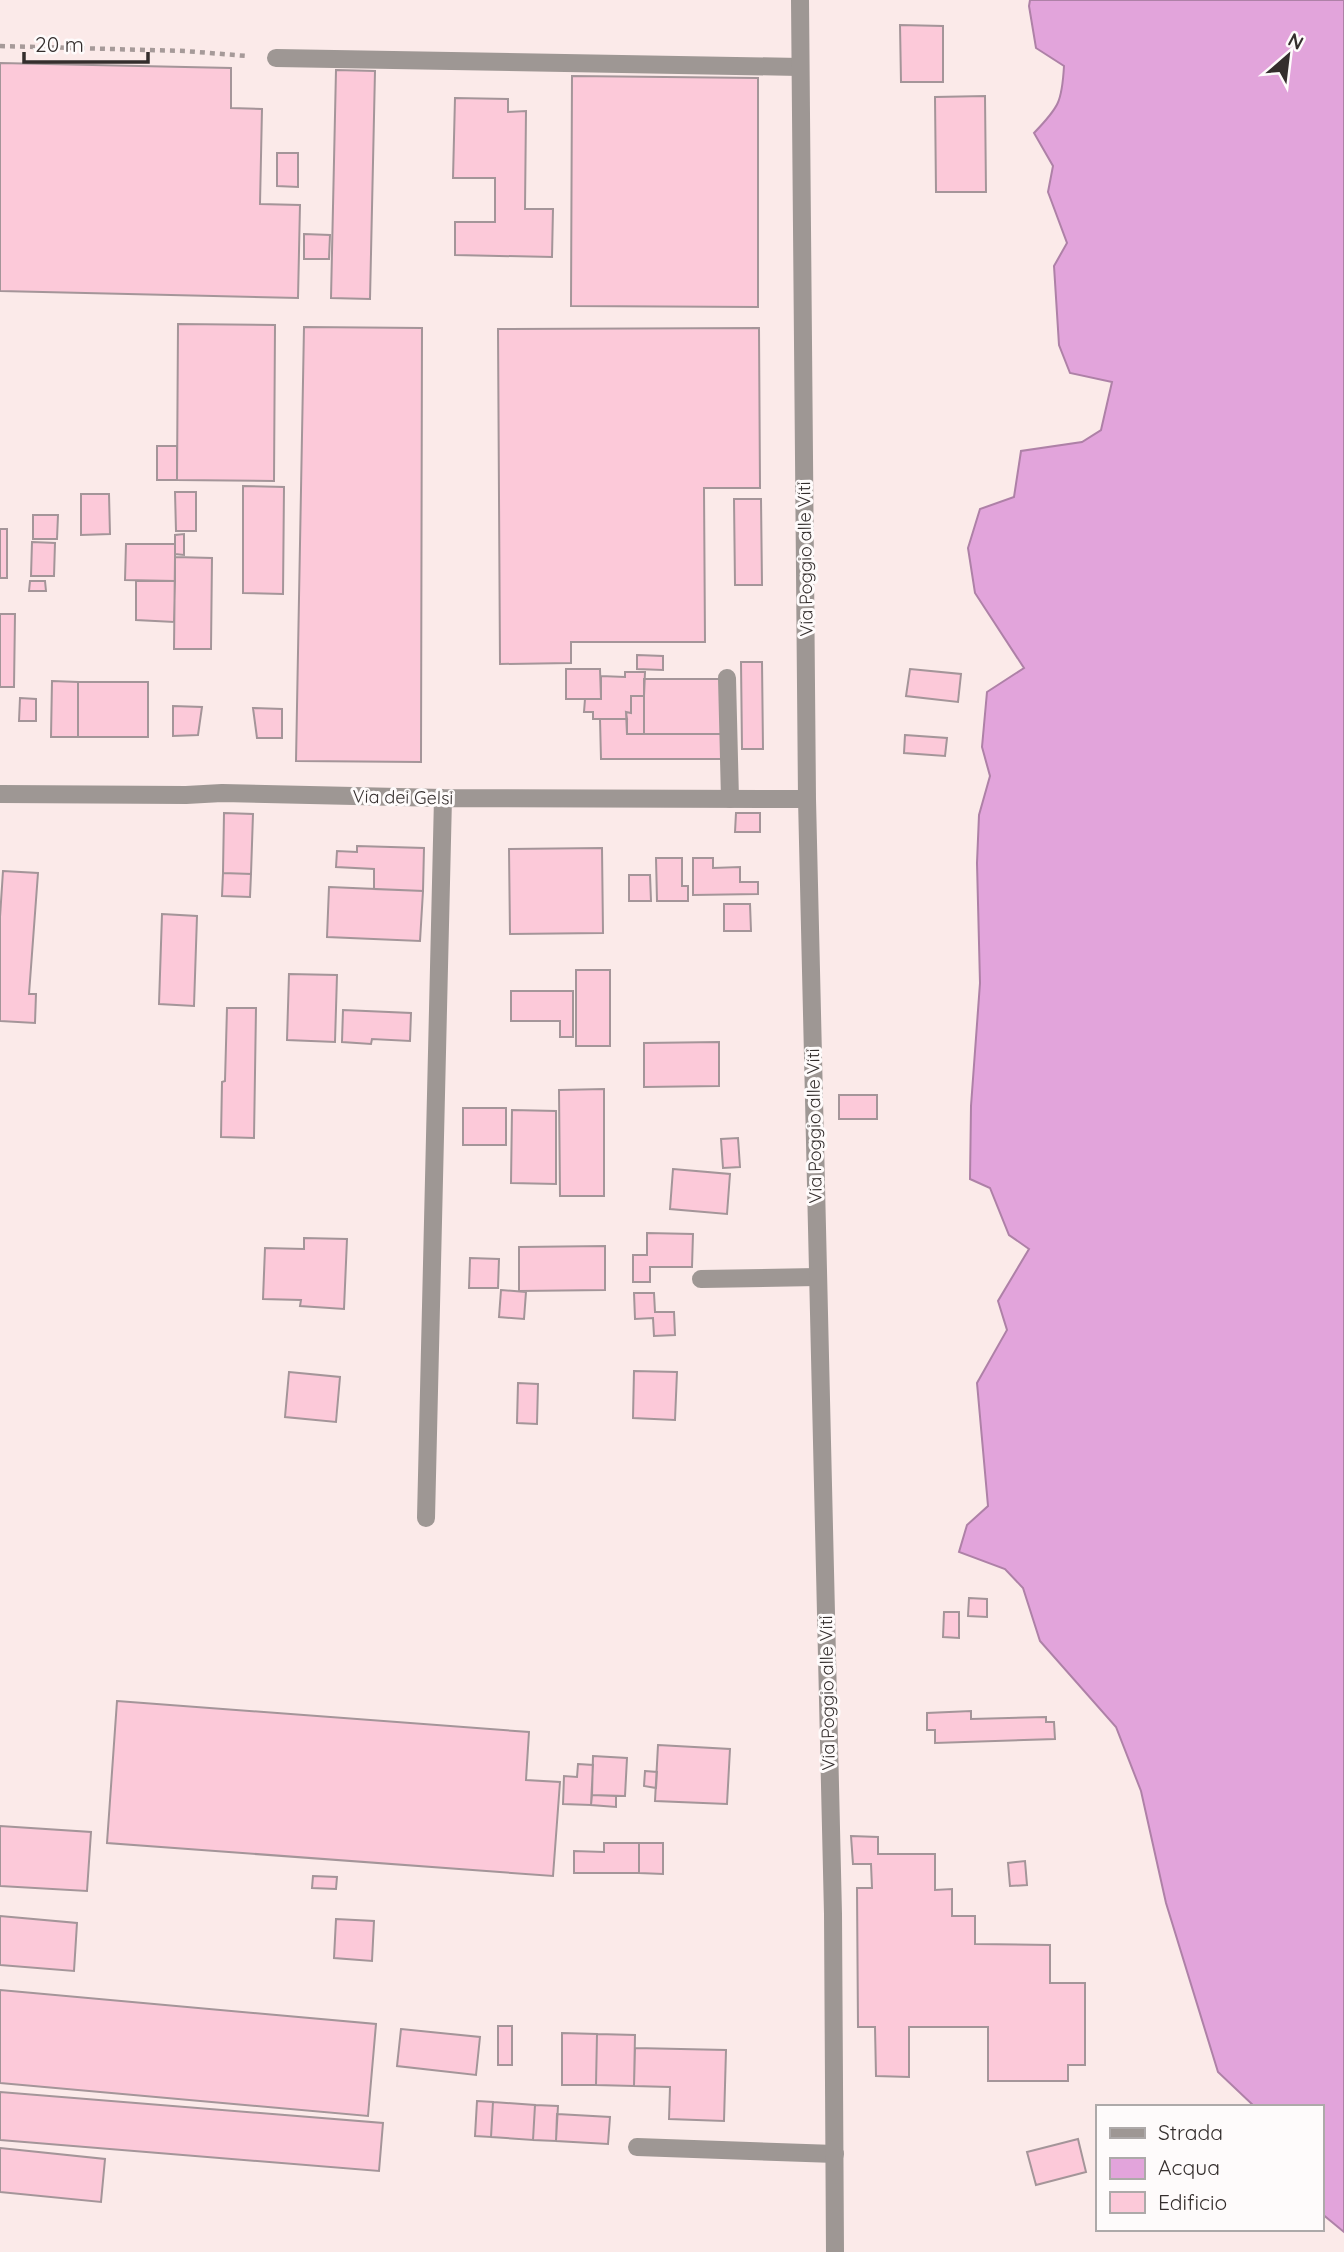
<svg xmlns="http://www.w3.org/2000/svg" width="1344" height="2252" viewBox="0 0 1344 2252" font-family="Quicksand,sans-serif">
  <rect width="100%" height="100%" fill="#fbeae9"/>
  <path fill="#e2a4db" stroke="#ae81a7" stroke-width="2" d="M1030,0h314v2232l-23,-19v-106h-66l-37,-35 -52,-169 -25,-112 -25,-64 -76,-86 -17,-53 -18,-19 -46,-17 8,-27 21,-19 -11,-123 30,-53 -9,-29 31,-52 -20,-14 -19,-47 -20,-9 1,-73 9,-123 -3,-120 2,-48 11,-39 -8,-29 5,-55 37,-24 -49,-75 -7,-45 12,-39 34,-12 7,-46 61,-9 19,-12 11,-48 -42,-9 -11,-28 -5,-79 13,-23 -19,-51 5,-26 -19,-33c25,-26 28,-31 30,-67l-28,-18 -7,-42z"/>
  <path fill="#fcc9d9" stroke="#a49599" stroke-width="2" d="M900,25l43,1v56h-42z
    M0,63l231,5v40l31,1 -2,95 40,1 -2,93 -298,-7z
    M336,70l39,1 -5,228 -39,-1z
    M572,76l186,2v229l-187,-1z
    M985,96l1,96h-50l-1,-95z
    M455,98l53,1v13l18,-1 -1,98h28l-1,48 -97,-2v-33h40v-44h-42z
    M277,153h21v34l-21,-1z
    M304,234l26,1 -1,24h-25z
    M178,324l97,1 -1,156 -97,-1z
    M304,327l118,1 -1,434 -125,-1z
    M759,328l1,160h-56l1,154h-134v21l-71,1 -2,-335z
    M157,446h20v34h-20z
    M243,486l41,1 -1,107 -40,-1z
    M175,492h21v39h-20z
    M81,494h28l1,40 -29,1z
    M734,499h27l1,86h-27z
    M33,515h25l-1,24h-24z
    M0,529h7v49h-7z
    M184,534v21l-9,-1v-19z
    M32,542l23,1 -1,33h-23z
    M126,544h49v37l-50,-1z
    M175,557l37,1 -1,91h-37z
    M30,581h15l1,10h-17z
    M136,581h39l-1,41 -38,-2z
    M0,614h15l-1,73h-14z
    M637,655l26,1v14l-26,-1z
    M741,662h21l1,87h-21z
    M566,669h34l1,30h-35z
    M910,669l51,5 -3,28 -52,-6z
    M625,672h20l-1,24h-13v17l-5,-1 1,7h-34v-7h-9l1,-13h16v-23l24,1z
    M644,679h77v55h-77z
    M52,681l26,1v55h-27z
    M78,682h70v55h-70z
    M631,696h13v38h-17l-1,-22 5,1z
    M20,698l16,1v22h-17z
    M173,706l29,1 -4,28 -25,1z
    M253,708l29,1v29h-25z
    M600,719h27v15h94v25h-120z
    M905,735l42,3 -2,18 -41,-3z
    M224,813l29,1 -2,60 -28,-1z
    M736,813h24v19h-25z
    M357,846l67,2 -1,43 -49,-2v-20l-38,-2 1,-16 20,1z
    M602,848l1,85 -93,1 -1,-85z
    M656,858h26v28h6v15h-31z
    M693,858h20v10l27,-1v15h18v12l-65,1z
    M3,871l35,2 -9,121h7l-1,29 -35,-2v-104z
    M223,873l28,1 -1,23 -28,-1z
    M629,875h21l1,26h-22z
    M329,887l94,4 -3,50 -93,-4z
    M724,904h26l1,27h-27z
    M162,914l35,2 -3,90 -35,-2z
    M576,970h34v76h-34z
    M289,974l48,1 -2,67 -48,-2z
    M511,991h62v46h-13v-16h-49z
    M227,1008h29l-2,130 -33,-1 1,-55 3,-1z
    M343,1010l68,3 -1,28 -38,-2 -1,5 -29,-2z
    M719,1042v44l-75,1v-44z
    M604,1089v107h-44l-1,-106z
    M839,1095h38v24h-38z
    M463,1108h43v37h-43z
    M512,1110l44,1v73l-45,-1z
    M738,1138l2,29 -17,1 -2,-29z
    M673,1169l57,5 -3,40 -57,-5z
    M647,1233l46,1 -1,33h-42v15h-17v-27h14z
    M304,1238l43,1 -3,70 -44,-3 1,-6 -38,-1 2,-51 39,1z
    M605,1246v44l-86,1v-44z
    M470,1258l29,1 -1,29h-29z
    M501,1290l25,2 -2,27 -25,-2z
    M634,1293h20l1,19h19l1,23 -21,1 -1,-18 -18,1z
    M634,1371l43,1 -2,48 -42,-2z
    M289,1372l51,5 -4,45 -51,-5z
    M518,1383l20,1 -1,40 -20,-1z
    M969,1598l18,1v18l-19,-1z
    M944,1612h15v26l-16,-1z
    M117,1701l412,31 -3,48 34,2 -7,94 -446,-33z
    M971,1711v8l75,-2v5h8l1,17 -120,4v-13h-8v-17z
    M658,1745l72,4 -3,55 -72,-3z
    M593,1756l34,2 -2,38 -33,-1z
    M578,1764l15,1 -2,40 -28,-1 1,-28 13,1z
    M645,1771l12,1 -1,16 -12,-2z
    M592,1795l24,1v11l-25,-2z
    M0,1826l91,6 -4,59 -87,-5z
    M851,1836l27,1v17h57v36l17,-1v27h23v28l75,1v38h35v82h-17v16h-80v-54h-79v50l-33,-1 -1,-49h-17l-1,-139h15l-1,-24h-18z
    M604,1843h35v30h-65v-22l30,1z
    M639,1843h24v31l-24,-1z
    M1025,1861l2,24 -17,1 -2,-23z
    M313,1876l24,1 -1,12 -24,-1z
    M0,1916l77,7 -3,48 -74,-6z
    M336,1919l38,2 -2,40 -38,-3z
    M0,1990l376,34 -8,92 -368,-33z
    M498,2026h14v39h-14z
    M401,2029l79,8 -4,38 -79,-9z
    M562,2033l35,1 -1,51h-34z
    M597,2034l38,1 -1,51 -38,-1z
    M635,2048l91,2 -2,71 -55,-2 1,-32 -36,-1z
    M0,2092l383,31 -4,48 -379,-31z
    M477,2101l16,1 -2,35 -16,-1z
    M493,2102l42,3 -2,35 -42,-3z
    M535,2105l23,1 -2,35 -23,-1z
    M557,2114l53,3 -2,27 -52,-3z
    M1078,2139l8,33 -50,13 -9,-33z
    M0,2148l105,11 -4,43 -101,-10z"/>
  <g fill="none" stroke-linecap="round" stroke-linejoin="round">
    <path stroke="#a69a99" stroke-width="4.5" stroke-dasharray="5 5" stroke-linecap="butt" d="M0,46l185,5 62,5"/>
    <path stroke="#9e9794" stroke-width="18" d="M276,58l524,9
      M727,678l3,121
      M701,1279l116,-2
      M637,2147l198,7"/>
    <path stroke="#9e9794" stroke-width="18" d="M800,0l7,799 26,1115 2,338
      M0,794l186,1 36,-2 221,5 364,1
      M426,1518l17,-720"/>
  </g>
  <g text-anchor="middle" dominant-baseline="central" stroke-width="6" stroke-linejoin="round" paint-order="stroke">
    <g font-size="18" fill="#342e2d" stroke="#fefbfb">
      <text transform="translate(805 559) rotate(-91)">Via Poggio alle Viti</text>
      <text transform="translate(403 797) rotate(1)">Via dei Gelsi</text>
      <text transform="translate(814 1126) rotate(-91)">Via Poggio alle Viti</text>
      <text transform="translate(827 1693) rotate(-91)">Via Poggio alle Viti</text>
    </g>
  </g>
  <rect x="1096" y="2105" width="228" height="126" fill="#fefbfb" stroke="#ada9a9" stroke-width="2"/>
  <rect x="1110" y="2128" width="35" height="10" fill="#9e9794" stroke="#ada9a9" stroke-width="2"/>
  <text x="1158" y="2140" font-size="21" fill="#342e2d">Strada</text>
  <rect x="1110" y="2158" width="35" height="21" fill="#e2a4db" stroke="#ada9a9" stroke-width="2"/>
  <text x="1158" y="2175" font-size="21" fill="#342e2d">Acqua</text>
  <rect x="1110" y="2192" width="35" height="21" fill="#fcc9d9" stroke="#ada9a9" stroke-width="2"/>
  <text x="1158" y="2210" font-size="21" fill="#342e2d">Edificio</text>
  <g transform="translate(1288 56) rotate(28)" stroke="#fefbfb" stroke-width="5" paint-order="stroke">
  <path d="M0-5L12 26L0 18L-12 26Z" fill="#342e2d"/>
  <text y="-10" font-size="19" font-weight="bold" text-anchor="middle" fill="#342e2d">N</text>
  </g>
  <path d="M24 52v10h124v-10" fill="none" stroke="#342e2d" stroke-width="3.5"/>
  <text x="35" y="52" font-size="21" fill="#342e2d" stroke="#fefbfb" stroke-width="5" paint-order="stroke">20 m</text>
</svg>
